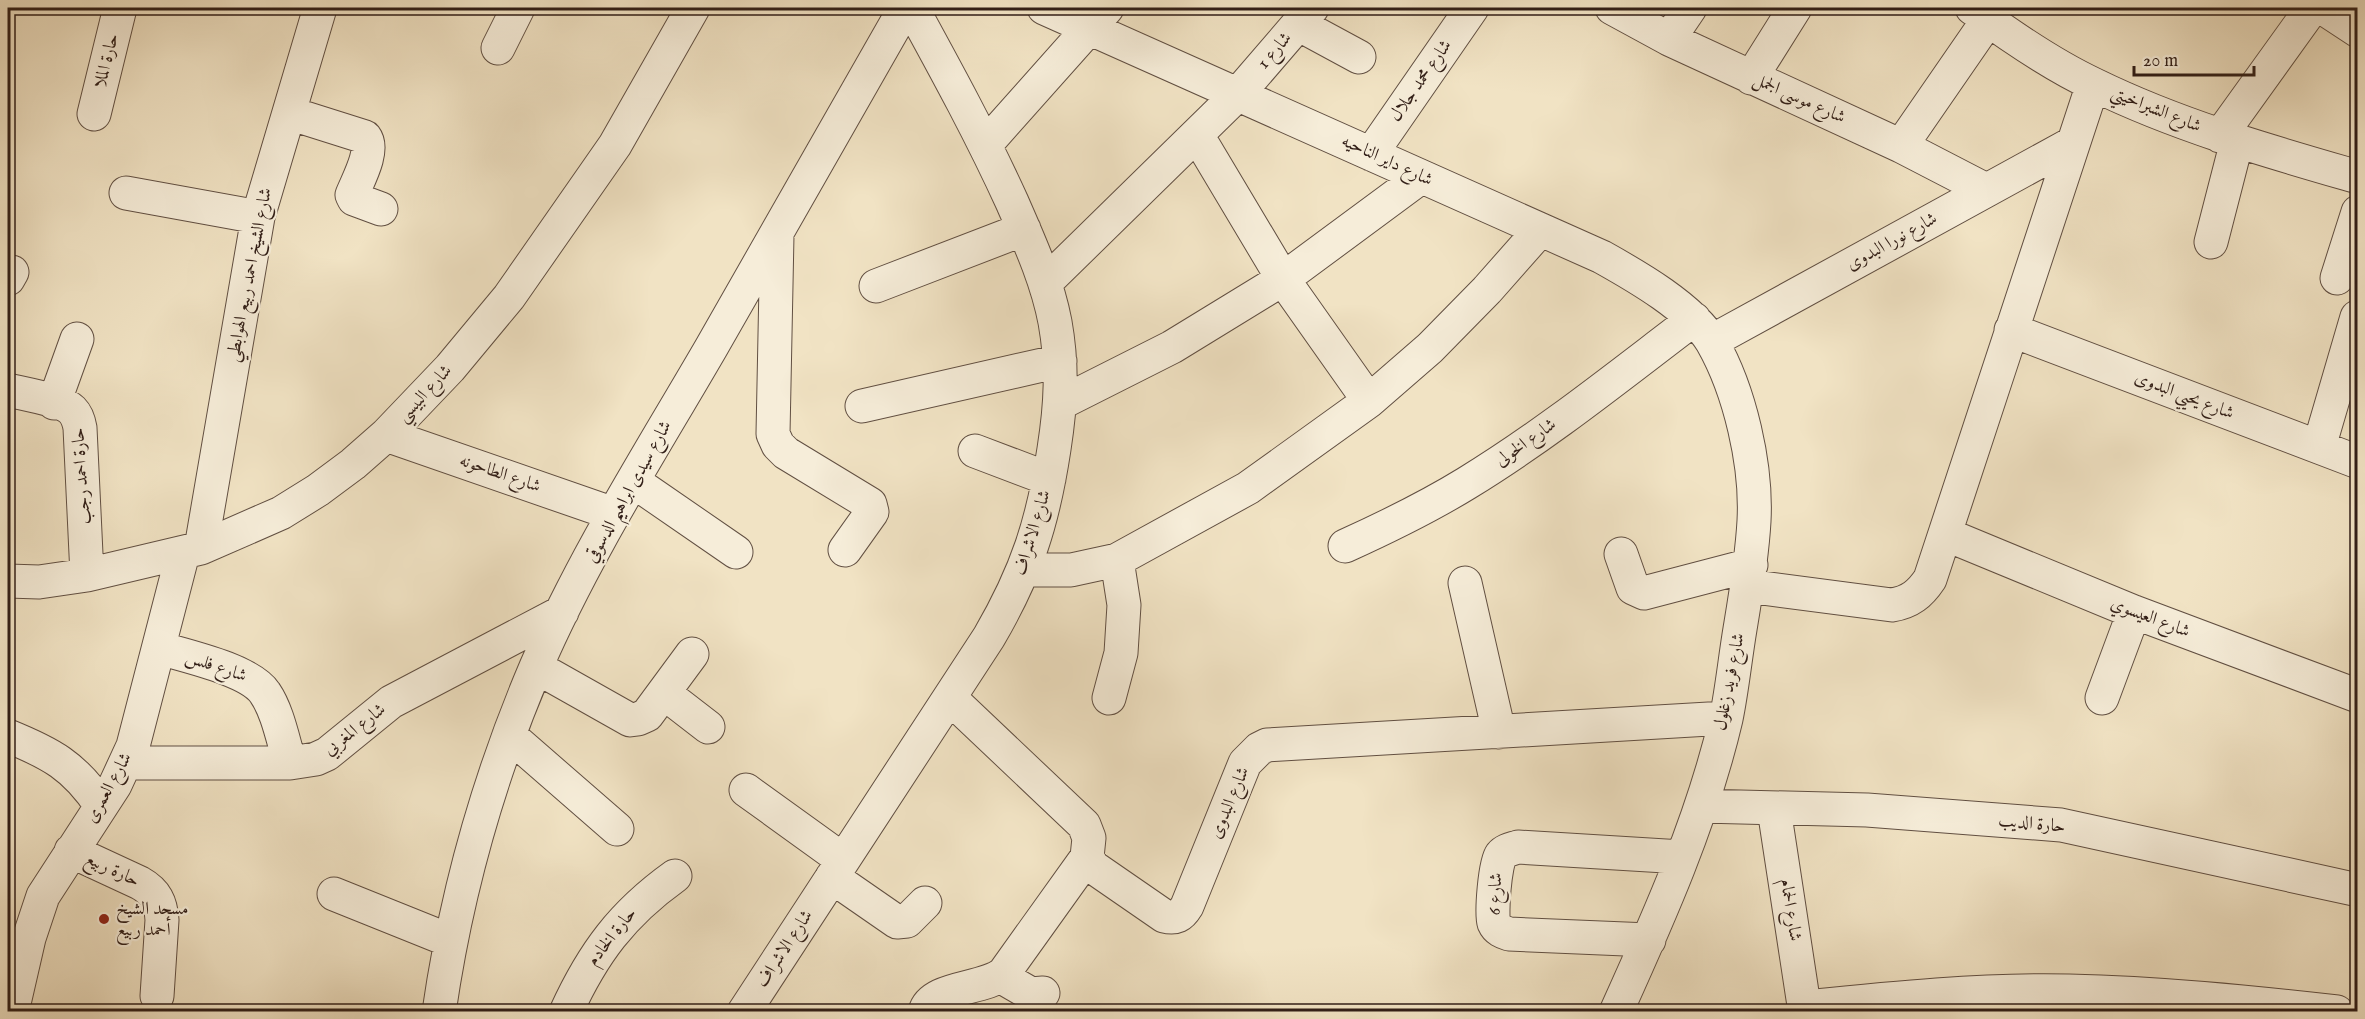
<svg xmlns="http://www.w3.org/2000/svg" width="2365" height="1019" viewBox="0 0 2365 1019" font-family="'IM FELL English',Amiri,serif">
  <rect width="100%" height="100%" fill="#f1e3c4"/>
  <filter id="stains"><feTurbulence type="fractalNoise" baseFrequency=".00333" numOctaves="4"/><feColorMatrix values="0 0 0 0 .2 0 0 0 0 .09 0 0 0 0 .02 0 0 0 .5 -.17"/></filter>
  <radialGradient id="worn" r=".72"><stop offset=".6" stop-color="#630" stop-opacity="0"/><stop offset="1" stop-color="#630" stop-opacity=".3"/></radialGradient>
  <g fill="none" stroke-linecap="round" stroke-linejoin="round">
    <g stroke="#614f42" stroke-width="35">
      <path id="minor" d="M1044,8l558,249c34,19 90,51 110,85 28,49 45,123 42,179 -2,37 -8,72 -14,108 -5,30 -8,61 -14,90 -24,102 -67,198 -110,293
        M1612,8l57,31 232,107 85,44
        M1972,8c38,28 80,57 123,77 84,41 173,66 263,92
        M2323,8l35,23
        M1298,24l61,33
        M1669,39l21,-31
        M498,48l20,-40
        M1751,78l44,-70
        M289,113l76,24c10,13 -7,43 -13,58l2,4 27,10
        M94,114l26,-106
        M1197,135l86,144 86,122
        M2220,136l92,-128
        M986,144l121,-136
        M1901,146l87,-126
        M1371,154l101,-146
        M126,193l132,24
        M777,235l-4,199 5,11 8,8 84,51 2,8 -27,38
        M2211,242l26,-101
        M2337,278l21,-66
        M8,279l4,-7
        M1045,283l193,-189 74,-86
        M876,286l148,-57
        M2011,330l347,132
        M1712,341l361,-198
        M8,390c15,4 54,10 64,20 5,5 7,12 8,18l7,147
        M54,403l23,-64
        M1061,403l111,-56 111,-68 138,-102
        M862,406l198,-45
        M386,435l228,79
        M2319,447l38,-130
        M975,451l74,28
        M633,481l103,71
        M1945,534l189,78 224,84
        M1345,546c42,-19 83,-39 122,-63 80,-49 153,-108 227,-164
        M201,548l57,-331 62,-209
        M1621,554l12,34 11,5 107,-28
        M1024,570h47l46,-10 131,-72 121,-87 61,-53 57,-58 53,-60
        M8,581l31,1 48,-7 114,-27 80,-35 37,-23 35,-26 33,-29 64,-67 59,-71 106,-152 78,-137
        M1465,583l34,149
        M1747,586l145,19c18,-3 28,-11 38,-26l163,-495
        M159,648c27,8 91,22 106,45 13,19 18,48 25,70
        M536,667l94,53 8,-1 9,-4 45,-61
        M664,693l44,34
        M950,698l134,127 5,13 -2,19 6,10 71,49c12,3 17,0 23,-10l58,-143 14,-14 8,-4 459,-27
        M1109,698l12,-45 3,-48 -7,-45
        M2102,698l32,-86
        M509,735l108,94
        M8,736c42,17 67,30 93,70
        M126,763h164l26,-4 11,-5 64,-52 171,-90
        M746,790l97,70
        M1701,806l166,4 194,15 297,65
        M1774,809l31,203
        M71,851l69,32c16,9 21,20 22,37l-5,76
        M832,877l65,45 10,-1 18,-18
        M334,894l117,47
        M1649,940l-140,-6c-6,-2 -12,-4 -15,-11 -3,-9 1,-60 7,-68 4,-5 11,-6 17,-8l164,10
        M1000,976l31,18 12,-1
        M1805,1007c88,-9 176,-18 264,-16 90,2 179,11 268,21
        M12,1012l17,-74 14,-42 72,-111 18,-39 50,-193
        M439,1012c17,-118 50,-235 97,-345 48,-111 114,-214 175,-319 65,-113 129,-227 194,-340
        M566,1012c27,-59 56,-98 109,-136
        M744,1012l245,-375c38,-65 54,-115 65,-188 7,-45 9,-82 1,-127 -8,-42 -26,-81 -43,-120 -30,-66 -65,-130 -100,-194
        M925,1012c6,-26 60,-22 79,-39l83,-116"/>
    </g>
    <use href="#minor" stroke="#f6edd9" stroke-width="33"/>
  </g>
  <circle fill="#8f2418" stroke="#f6edd9" stroke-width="2" cx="104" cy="919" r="6"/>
  <g text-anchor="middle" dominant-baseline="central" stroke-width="4.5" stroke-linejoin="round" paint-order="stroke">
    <g font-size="18" fill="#311e17" stroke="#f6edd9">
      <text transform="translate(1275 51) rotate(-49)">شارع 1</text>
      <text transform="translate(107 61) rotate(-76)">حارة الملا</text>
      <text transform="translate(1421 81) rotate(-55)">شارع محمد جلال</text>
      <text transform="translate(1799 99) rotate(24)">شارع موسى الجمل</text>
      <text transform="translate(2156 110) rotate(22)">شارع الشبراخيتي</text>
      <text transform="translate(1387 161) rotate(25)">شارع داير الناحيه</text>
      <text transform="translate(1892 242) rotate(-29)">شارع نورا البدوى</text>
      <text transform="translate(250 275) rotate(-79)">شارع الشيخ احمد ربيع الهوابطي</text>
      <text transform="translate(425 394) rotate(-47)">شارع البيسي</text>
      <text transform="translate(2184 396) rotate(21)">شارع يحيي البدوى</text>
      <text transform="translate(1526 443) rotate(-35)">شارع الخولى</text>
      <text transform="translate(500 474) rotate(19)">شارع الطاحونه</text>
      <text transform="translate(82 476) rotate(-94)">حارة احمد رجب</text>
      <text transform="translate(629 492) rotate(-61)">شارع سيدى ابراهيم الدسوقي</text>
      <text transform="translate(1033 533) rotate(-73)">شارع الاشراف</text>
      <text transform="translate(2150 618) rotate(21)">شارع العيسوي</text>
      <text transform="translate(216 667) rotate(19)">شارع فلس</text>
      <text transform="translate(1730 682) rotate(-79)">شارع فريد زغلول</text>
      <text transform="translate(355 730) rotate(-38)">شارع المغربي</text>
      <text transform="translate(109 788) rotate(-61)">شارع العمرى</text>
      <text transform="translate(1230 803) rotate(-67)">شارع البدوى</text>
      <text transform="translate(2032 824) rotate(6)">حارة الديب</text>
      <text transform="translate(112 870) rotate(25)">حارة ربيع</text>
      <text transform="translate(1496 894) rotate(-88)">شارع 6</text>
      <text transform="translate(1790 910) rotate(81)">شارع الحمام</text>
      <text transform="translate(612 937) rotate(-52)">حارة الخادم</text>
      <text transform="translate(785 949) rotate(-57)">شارع الاشراف</text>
    </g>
    <g font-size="18" fill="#311e17" stroke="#f6edd9" text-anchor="start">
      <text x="116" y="909">مسجد الشيخ<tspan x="116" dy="21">أحمد ربيع</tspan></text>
    </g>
  </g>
  <rect width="2365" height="1019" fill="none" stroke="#f1e3c4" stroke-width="30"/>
  <rect x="9" y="9" width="2347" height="1001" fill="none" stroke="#311e17" stroke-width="3"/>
  <rect x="15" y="15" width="2335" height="989" fill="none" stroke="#311e17" stroke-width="1.5"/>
  <path d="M2134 66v9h120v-9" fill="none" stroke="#311e17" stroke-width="3"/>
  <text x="2143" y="66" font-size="18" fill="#311e17" stroke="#f6edd9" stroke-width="4.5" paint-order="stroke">20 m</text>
  <rect width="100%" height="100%" filter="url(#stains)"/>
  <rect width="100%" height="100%" fill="url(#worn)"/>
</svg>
